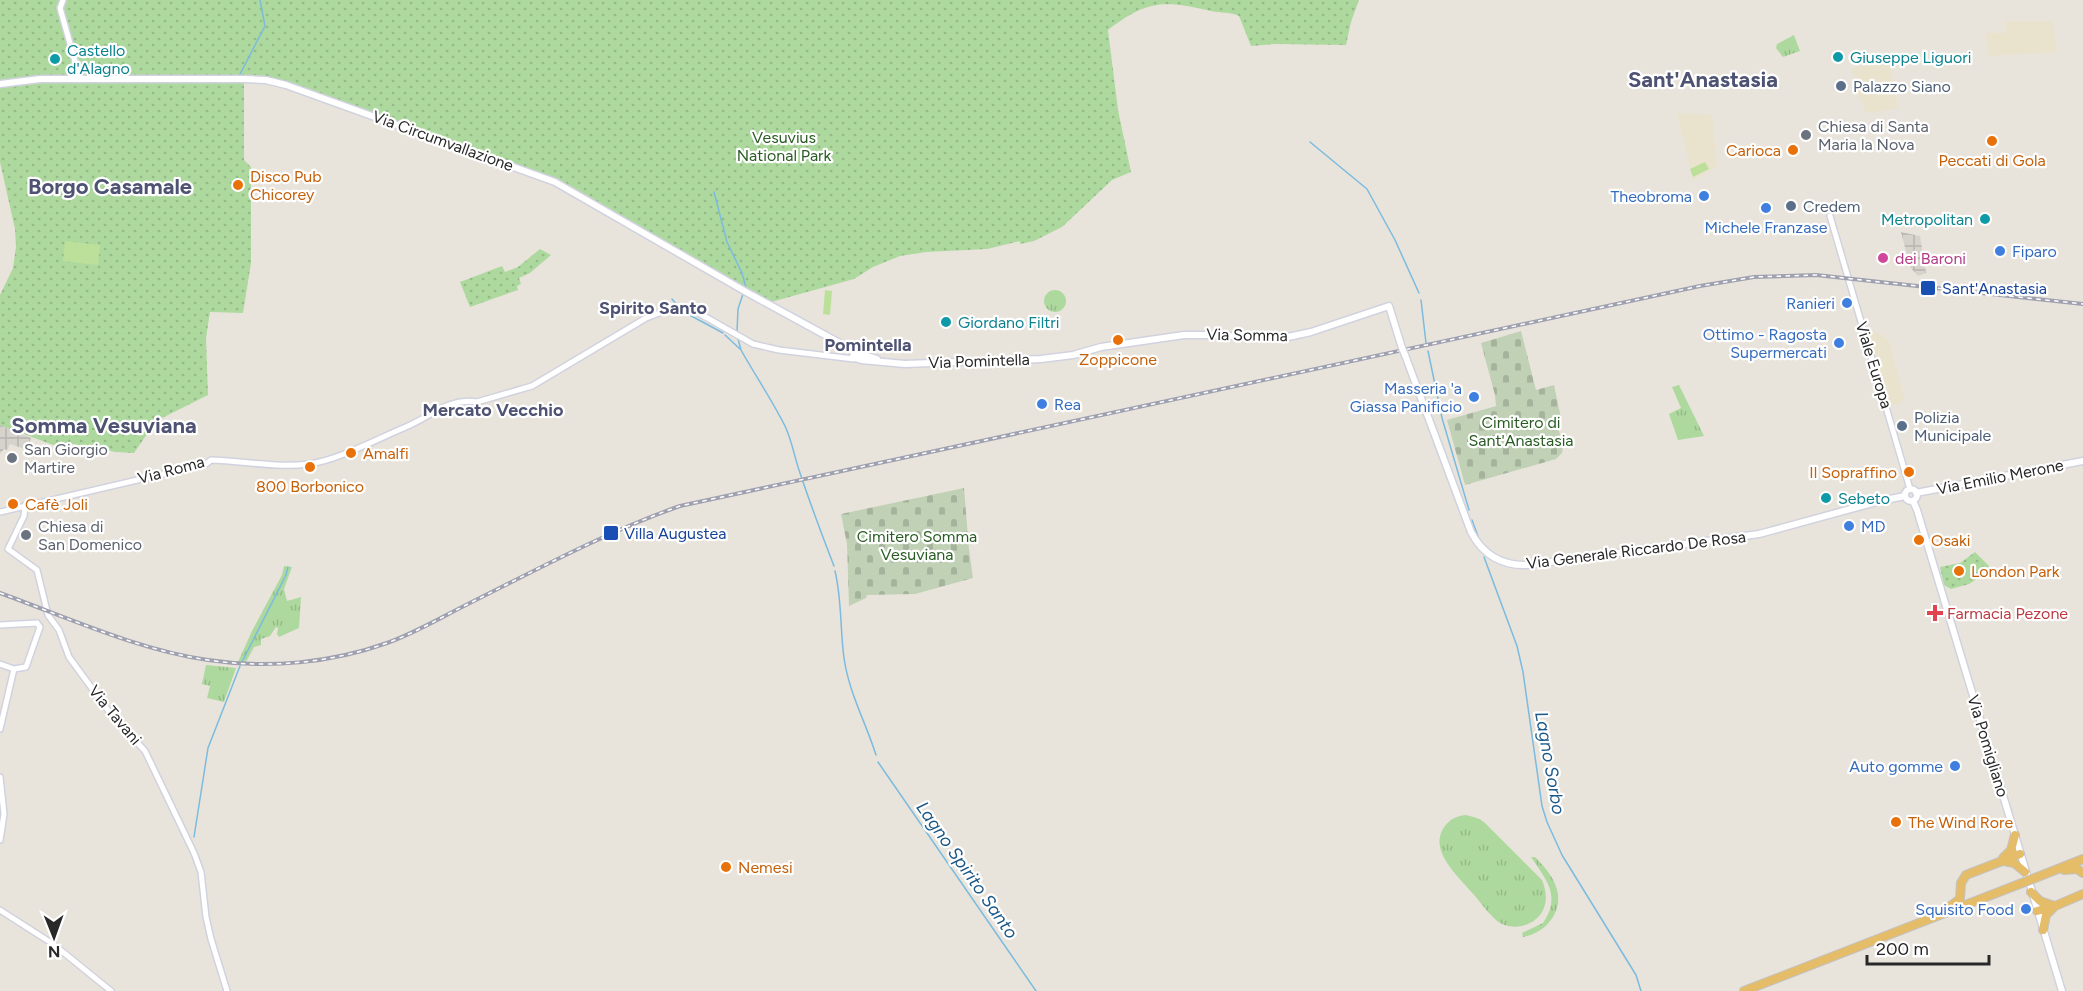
<svg xmlns="http://www.w3.org/2000/svg" width="2083" height="991" viewBox="0 0 2083 991" font-family="Figtree,sans-serif">
  <defs>
    <pattern id="grass-tufts" width="24" height="20" patternUnits="userSpaceOnUse" patternTransform="scale(1.5)"><rect width="24" height="20" fill="#add99e"/><path d="M3 7l-1-3M5 7V3M7 7l1-3M15 17l-1-3M17 17v-4M19 17l1-3" fill="none" stroke="#95ba88"/></pattern>
    <pattern id="cemetery-stones" width="16" height="16" patternUnits="userSpaceOnUse" patternTransform="scale(1.5)"><rect width="16" height="16" fill="#c0d1b5"/><path d="M2 7V4a2 2 0 0 1 4 0v3zM10 15v-3a2 2 0 0 1 4 0v3z" fill="#a5b39c"/></pattern>
    <pattern id="park-dots" width="8" height="8" patternUnits="userSpaceOnUse" patternTransform="scale(1.5)"><rect width="8" height="8" fill="#add99e"/><path d="M2 2h.1M6 6h.1" fill="none" stroke="#95ba88" stroke-width="1.8" stroke-linecap="round"/></pattern>
    <pattern id="plaza-grid" width="8" height="8" patternUnits="userSpaceOnUse" patternTransform="scale(1.5)"><rect width="8" height="8" fill="#d6d3cd"/><path d="M0 4h8M4 0v8" fill="none" stroke="#b8b5b0"/></pattern>
  </defs>
  <rect width="100%" height="100%" fill="#e9e4db"/>
  <path fill="#e9e2cc" d="M2006,21h47l4,31 -69,4 -2,-23h20z
    M1889,61l9,47 -26,5v-1l-7,1 -1,-11h-4l-8,-34z
    M1677,113l35,2 5,52 -24,13z
    M1868,333h11l10,8 16,61 -3,-2v3l-11,3z"/>
  <path fill="url(#grass-tufts)" d="M1794,35l6,16 -17,6 -7,-9 1,-4z
    M1044 301a11 11 0 1 1 22 0a11 11 0 1 1-22 0Z
    M1679,385l25,51 -26,4 -9,-26 12,-6 -9,-21z
    M284,566l8,1 -8,22 3,12 14,-4 -2,31 -20,9 -2,-3 1,-6 -2,-1 -6,9 -9,3v6l-7,2 -8,15h-8l14,-31 30,-56z
    M206,665l30,3 -12,34 -17,-4 3,-12 -8,-2z
    M1466,815l11,3 7,4 58,58c5,12 6,25 -2,35 -9,11 -25,15 -38,9 -11,-6 -20,-20 -28,-29 -14,-17 -45,-43 -31,-66 5,-9 13,-13 23,-14z
    M1531,857h4c8,8 16,17 20,27 11,25 -8,49 -32,53l-1,-4 21,-10c18,-27 4,-42 -12,-66z"/>
  <path fill="url(#cemetery-stones)" d="M1521,331l15,59 18,-5 7,33 -5,1 7,28 -1,6 -6,6 -91,26 -18,-65 49,-14 -1,-11 -14,-52z
    M964,488l5,61 4,29 -58,16 -48,1 -1,3 -17,8 -2,-62 -6,-30z"/>
  <path fill="url(#park-dots)" d="M0,0h1359l-8,22 -5,23 -72,-1 -23,2 -12,-30c-8,-4 -18,-3 -28,-5 -48,-11 -64,-11 -103,19l10,80 13,62 -19,8 -50,47 -28,14 -14,3v-3l-33,8 -61,3 -26,4 -27,11 -19,12 -90,25 -213,-123 -205,-74 -74,-23 -28,-2v78l7,7v96l-8,50 -33,-1 -4,26 2,57 -52,26 -22,32 -18,-1 -48,-9 -15,2 -53,-20v-130l13,-27 3,-21 -1,-18 -15,-67z
    M540,249l11,6 -21,18 -11,5 2,6 -4,2 1,4 -48,17 -10,-25 42,-16 3,6 13,-5z
    M1975,552l17,17 -23,15 -18,5 -7,-4 -4,-18 20,-4z"/>
  <path fill="#bce09a" d="M1705,162l4,7 -16,8 -3,-8z
    M65,241l35,4 -2,20 -35,-4z
    M825,290l7,1 -2,24 -7,-1z"/>
  <path fill="url(#plaza-grid)" d="M1901,232l19,4 6,37 -8,3 -8,-9z
    M0,425l31,13 -4,12 -17,-6 -3,6 -3,-1 -4,5z"/>
  <g fill="none" stroke-linecap="round" stroke-linejoin="round">
    <path stroke="#7abbdf" stroke-width="1.5" d="M239,76l26,-50 -5,-26
      M1310,142l57,47 28,51 24,53
      M714,192l13,50 15,31 4,15
      M672,299l5,6
      M1421,300l5,43
      M684,312l39,21
      M737,332l1,-23 5,-15
      M725,335l15,14
      M738,339l3,11c14,25 31,50 44,76 7,15 9,29 14,44 11,33 23,65 35,96
      M1428,351l14,67 27,92
      M1472,520l7,19
      M1484,557l33,89 6,26 19,134 5,16 15,33 74,120 5,16
      M835,571c7,29 5,58 9,87 5,35 22,65 32,97
      M242,662l44,-87 2,-8
      M878,762l158,229
      M194,837l14,-89 32,-82"/>
    <g stroke="#d1d2df" stroke-width="8">
      <path id="tertiary" d="M63,0l-3,8 20,71
        M1830,216l80,273
        M25,505l-1,11 -16,33 29,21 11,45 11,15 10,27 41,56 35,38 49,102 7,19 5,45 5,22 16,52
        M0,512l206,-48 5,-4c32,1 65,8 98,4 30,-4 70,-26 99,-38 23,-10 43,-29 69,-24l55,-16 114,-68 24,-9h15l10,2 58,33 26,6 75,9
        M0,625l37,-2
        M0,664l14,5 12,-2 14,-40 -3,-4
        M0,729l14,-60
        M0,777l4,37 -4,26
        M0,910l53,34 58,47"/>
    </g>
    <g stroke="#d1d2df" stroke-width="9">
      <path id="secondary" d="M0,84l40,-5h205l21,1 20,5 269,97 193,111 108,59
        M858,353l-4,-1 -1,5 8,3 44,4 136,-5 32,-4 28,-8 83,-12h32l43,3 29,-1 23,-5 78,-26 13,42
        M858,353l19,6
        M1405,355l66,177c12,23 31,34 57,33l231,-31 121,-33 25,-5
        M1905 495a6 6 0 1 1 12 0a6 6 0 1 1-12 0Z
        M1916,493l167,-32
        M1913,501l4,9 145,481"/>
    </g>
    <g stroke="#c3c3c3" stroke-width="10">
      <path id="trunk" d="M2003,858l8,-8 4,-15
        M2004,861l10,2 11,9
        M2064,870l13,-1 6,4
        M2035,878l48,-19
        M2031,892l9,9 14,5
        M1949,907l11,-8 1,-16 5,-8 54,-21
        M2037,911l18,-5 28,-12
        M2043,930l3,-15 8,-8
        M1744,991l278,-108"/>
    </g>
    <use href="#tertiary" stroke="#fff" stroke-width="5"/>
    <use href="#secondary" stroke="#fff" stroke-width="6"/>
    <use href="#trunk" stroke="#e5bc68" stroke-width="8"/>
    <g stroke="#9fa0b0" stroke-width="4">
      <path id="rail" d="M0,593c66,24 138,57 208,67 60,9 123,3 179,-17 28,-10 53,-25 79,-38 70,-35 140,-73 214,-99l1020,-220 54,-9 62,-2 267,29"/>
    </g>
    <use href="#rail" stroke="#fff" stroke-width="1.5" stroke-dasharray="4.5" stroke-linecap="butt"/>
    <g stroke="#d1d2df" stroke-width="9" stroke-linecap="butt">
      <path id="secondary-bridge" d="M1402,348l3,7"/>
    </g>
    <g stroke="#c3c3c3" stroke-width="10" stroke-linecap="butt">
      <path id="trunk-bridge" d="M2022,883l13,-5"/>
    </g>
    <use href="#secondary-bridge" stroke="#fff" stroke-width="6"/>
    <use href="#trunk-bridge" stroke="#e5bc68" stroke-width="8"/>
  </g>
  <g fill="#0f9aa8" stroke="#fff" stroke-width="2">
    <circle cx="1838" cy="57" r="6"/>
    <circle cx="55" cy="59" r="6"/>
    <circle cx="1985" cy="219" r="6"/>
    <circle cx="946" cy="322" r="6"/>
    <circle cx="1826" cy="498" r="6"/>
  </g>
  <g fill="#5c6f8a" stroke="#fff" stroke-width="2">
    <circle cx="1841" cy="86" r="6"/>
    <circle cx="1791" cy="206" r="6"/>
    <circle cx="1902" cy="426" r="6"/>
  </g>
  <g fill="#6b7280" stroke="#fff" stroke-width="2">
    <circle cx="1806" cy="135" r="6"/>
    <circle cx="12" cy="458" r="6"/>
    <circle cx="26" cy="535" r="6"/>
  </g>
  <g fill="#e8710a" stroke="#fff" stroke-width="2">
    <circle cx="1992" cy="141" r="6"/>
    <circle cx="1793" cy="150" r="6"/>
    <circle cx="238" cy="185" r="6"/>
    <circle cx="1118" cy="340" r="6"/>
    <circle cx="351" cy="453" r="6"/>
    <circle cx="310" cy="467" r="6"/>
    <circle cx="1909" cy="472" r="6"/>
    <circle cx="13" cy="504" r="6"/>
    <circle cx="1919" cy="540" r="6"/>
    <circle cx="1959" cy="571" r="6"/>
    <circle cx="1896" cy="822" r="6"/>
    <circle cx="726" cy="867" r="6"/>
  </g>
  <g fill="#3f7fe0" stroke="#fff" stroke-width="2">
    <circle cx="1704" cy="196" r="6"/>
    <circle cx="1766" cy="208" r="6"/>
    <circle cx="2000" cy="251" r="6"/>
    <circle cx="1847" cy="303" r="6"/>
    <circle cx="1839" cy="343" r="6"/>
    <circle cx="1474" cy="397" r="6"/>
    <circle cx="1042" cy="404" r="6"/>
    <circle cx="1849" cy="526" r="6"/>
    <circle cx="1955" cy="766" r="6"/>
    <circle cx="2026" cy="909" r="6"/>
  </g>
  <circle fill="#d1479c" stroke="#fff" stroke-width="2" cx="1883" cy="258" r="6"/>
  <g fill="#1a4fb4" stroke="#fff" stroke-width="2">
    <rect x="1920" y="280" width="16" height="16" rx="3"/>
    <rect x="603" y="525" width="16" height="16" rx="3"/>
  </g>
  <path fill="#e0444e" stroke="#fff" stroke-width="2" d="M1932 604h6v6h6v6h-6v6h-6v-6h-6v-6h6z"/>
  <g text-anchor="middle" dominant-baseline="central" stroke-width="4.5" stroke-linejoin="round" paint-order="stroke">
    <g font-size="16" fill="#0d838f" stroke="#fff" text-anchor="start">
      <text x="67" y="50">Castello<tspan x="67" dy="18">d'Alagno</tspan></text>
      <text x="1850" y="57">Giuseppe Liguori</text>
      <text x="1973" y="219" text-anchor="end">Metropolitan</text>
      <text x="958" y="322">Giordano Filtri</text>
      <text x="1838" y="498">Sebeto</text>
    </g>
    <g font-size="16" fill="#4e5e75" stroke="#fff" text-anchor="start">
      <text x="1853" y="86">Palazzo Siano</text>
      <text x="1803" y="206">Credem</text>
      <text x="1914" y="417">Polizia<tspan x="1914" dy="18">Municipale</tspan></text>
    </g>
    <g font-size="16" fill="#5b616d" stroke="#fff" text-anchor="start">
      <text x="1818" y="126">Chiesa di Santa<tspan x="1818" dy="18">Maria la Nova</tspan></text>
      <text x="24" y="449">San Giorgio<tspan x="24" dy="18">Martire</tspan></text>
      <text x="38" y="526">Chiesa di<tspan x="38" dy="18">San Domenico</tspan></text>
    </g>
    <g font-size="16" fill="#285c22" stroke="#fff">
      <text x="784" y="137">Vesuvius<tspan x="784" dy="18">National Park</tspan></text>
      <text x="1521" y="422">Cimitero di<tspan x="1521" dy="18">Sant'Anastasia</tspan></text>
      <text x="917" y="536">Cimitero Somma<tspan x="917" dy="18">Vesuviana</tspan></text>
    </g>
    <g font-size="16" fill="#282828" stroke="#fff">
      <text transform="translate(443 141) rotate(20)">Via Circumvallazione</text>
      <text transform="translate(1247 335) rotate(1)">Via Somma</text>
      <text transform="translate(979 361) rotate(-2)">Via Pomintella</text>
      <text transform="translate(1874 365) rotate(73)">Viale Europa</text>
      <text transform="translate(171 470) rotate(-15)">Via Roma</text>
      <text transform="translate(2000 477) rotate(-11)">Via Emilio Merone</text>
      <text transform="translate(1636 550) rotate(-7)">Via Generale Riccardo De Rosa</text>
      <text transform="translate(115 715) rotate(50)">Via Tavani</text>
      <text transform="translate(1988 746) rotate(73)">Via Pomigliano</text>
    </g>
    <g font-size="16" fill="#c56008" stroke="#fff" text-anchor="start">
      <text x="1781" y="150" text-anchor="end">Carioca</text>
      <text x="1992" y="160" text-anchor="middle">Peccati di Gola</text>
      <text x="250" y="176">Disco Pub<tspan x="250" dy="18">Chicorey</tspan></text>
      <text x="1118" y="359" text-anchor="middle">Zoppicone</text>
      <text x="363" y="453">Amalfi</text>
      <text x="1897" y="472" text-anchor="end">Il Sopraffino</text>
      <text x="310" y="486" text-anchor="middle">800 Borbonico</text>
      <text x="25" y="504">Cafè Joli</text>
      <text x="1931" y="540">Osaki</text>
      <text x="1971" y="571">London Park</text>
      <text x="1908" y="822">The Wind Rore</text>
      <text x="738" y="867">Nemesi</text>
    </g>
    <g font-size="16" fill="#366cbe" stroke="#fff" text-anchor="end">
      <text x="1692" y="196">Theobroma</text>
      <text x="1766" y="227" text-anchor="middle">Michele Franzase</text>
      <text x="2012" y="251" text-anchor="start">Fiparo</text>
      <text x="1835" y="303">Ranieri</text>
      <text x="1827" y="334">Ottimo - Ragosta<tspan x="1827" dy="18">Supermercati</tspan></text>
      <text x="1462" y="388">Masseria 'a<tspan x="1462" dy="18">Giassa Panificio</tspan></text>
      <text x="1054" y="404" text-anchor="start">Rea</text>
      <text x="1861" y="526" text-anchor="start">MD</text>
      <text x="1943" y="766">Auto gomme</text>
      <text x="2014" y="909">Squisito Food</text>
    </g>
    <g font-size="16" fill="#b23c85" stroke="#fff" text-anchor="start">
      <text x="1895" y="258">dei Baroni</text>
    </g>
    <g font-size="16" fill="#164399" stroke="#fff" text-anchor="start">
      <text x="1942" y="288">Sant'Anastasia</text>
      <text x="624" y="533">Villa Augustea</text>
    </g>
    <g font-size="16" fill="#be3a42" stroke="#fff" text-anchor="start">
      <text x="1947" y="613">Farmacia Pezone</text>
    </g>
    <g font-size="18" font-weight="bold" fill="#4e5273" stroke="#fff">
      <text x="653" y="308">Spirito Santo</text>
      <text x="868" y="345">Pomintella</text>
      <text x="493" y="410">Mercato Vecchio</text>
    </g>
    <g font-size="18" font-style="italic" fill="#1c5988" stroke="#fff">
      <text transform="translate(1550 763) rotate(80)">Lagno Sorbo</text>
      <text transform="translate(967 870) rotate(55)">Lagno Spirito Santo</text>
    </g>
    <g font-size="22" font-weight="bold" fill="#4e5273" stroke="#fff">
      <text x="1703" y="79">Sant'Anastasia</text>
      <text x="110" y="186">Borgo Casamale</text>
      <text x="104" y="425">Somma Vesuviana</text>
    </g>
  </g>
  <g transform="translate(54 937) rotate(179)" stroke="#ffffff" stroke-width="4.5" paint-order="stroke">
  <path d="M0-4.5L10 22L0 15L-10 22Z" fill="#282828"/>
  <text y="-9" font-size="16" font-weight="bold" text-anchor="middle" fill="#282828">N</text>
  </g>
  <path d="M1867 955v9h122v-9" fill="none" stroke="#282828" stroke-width="3"/>
  <text x="1876" y="955" font-size="18" fill="#282828" stroke="#ffffff" stroke-width="4.5" paint-order="stroke">200 m</text>
</svg>
